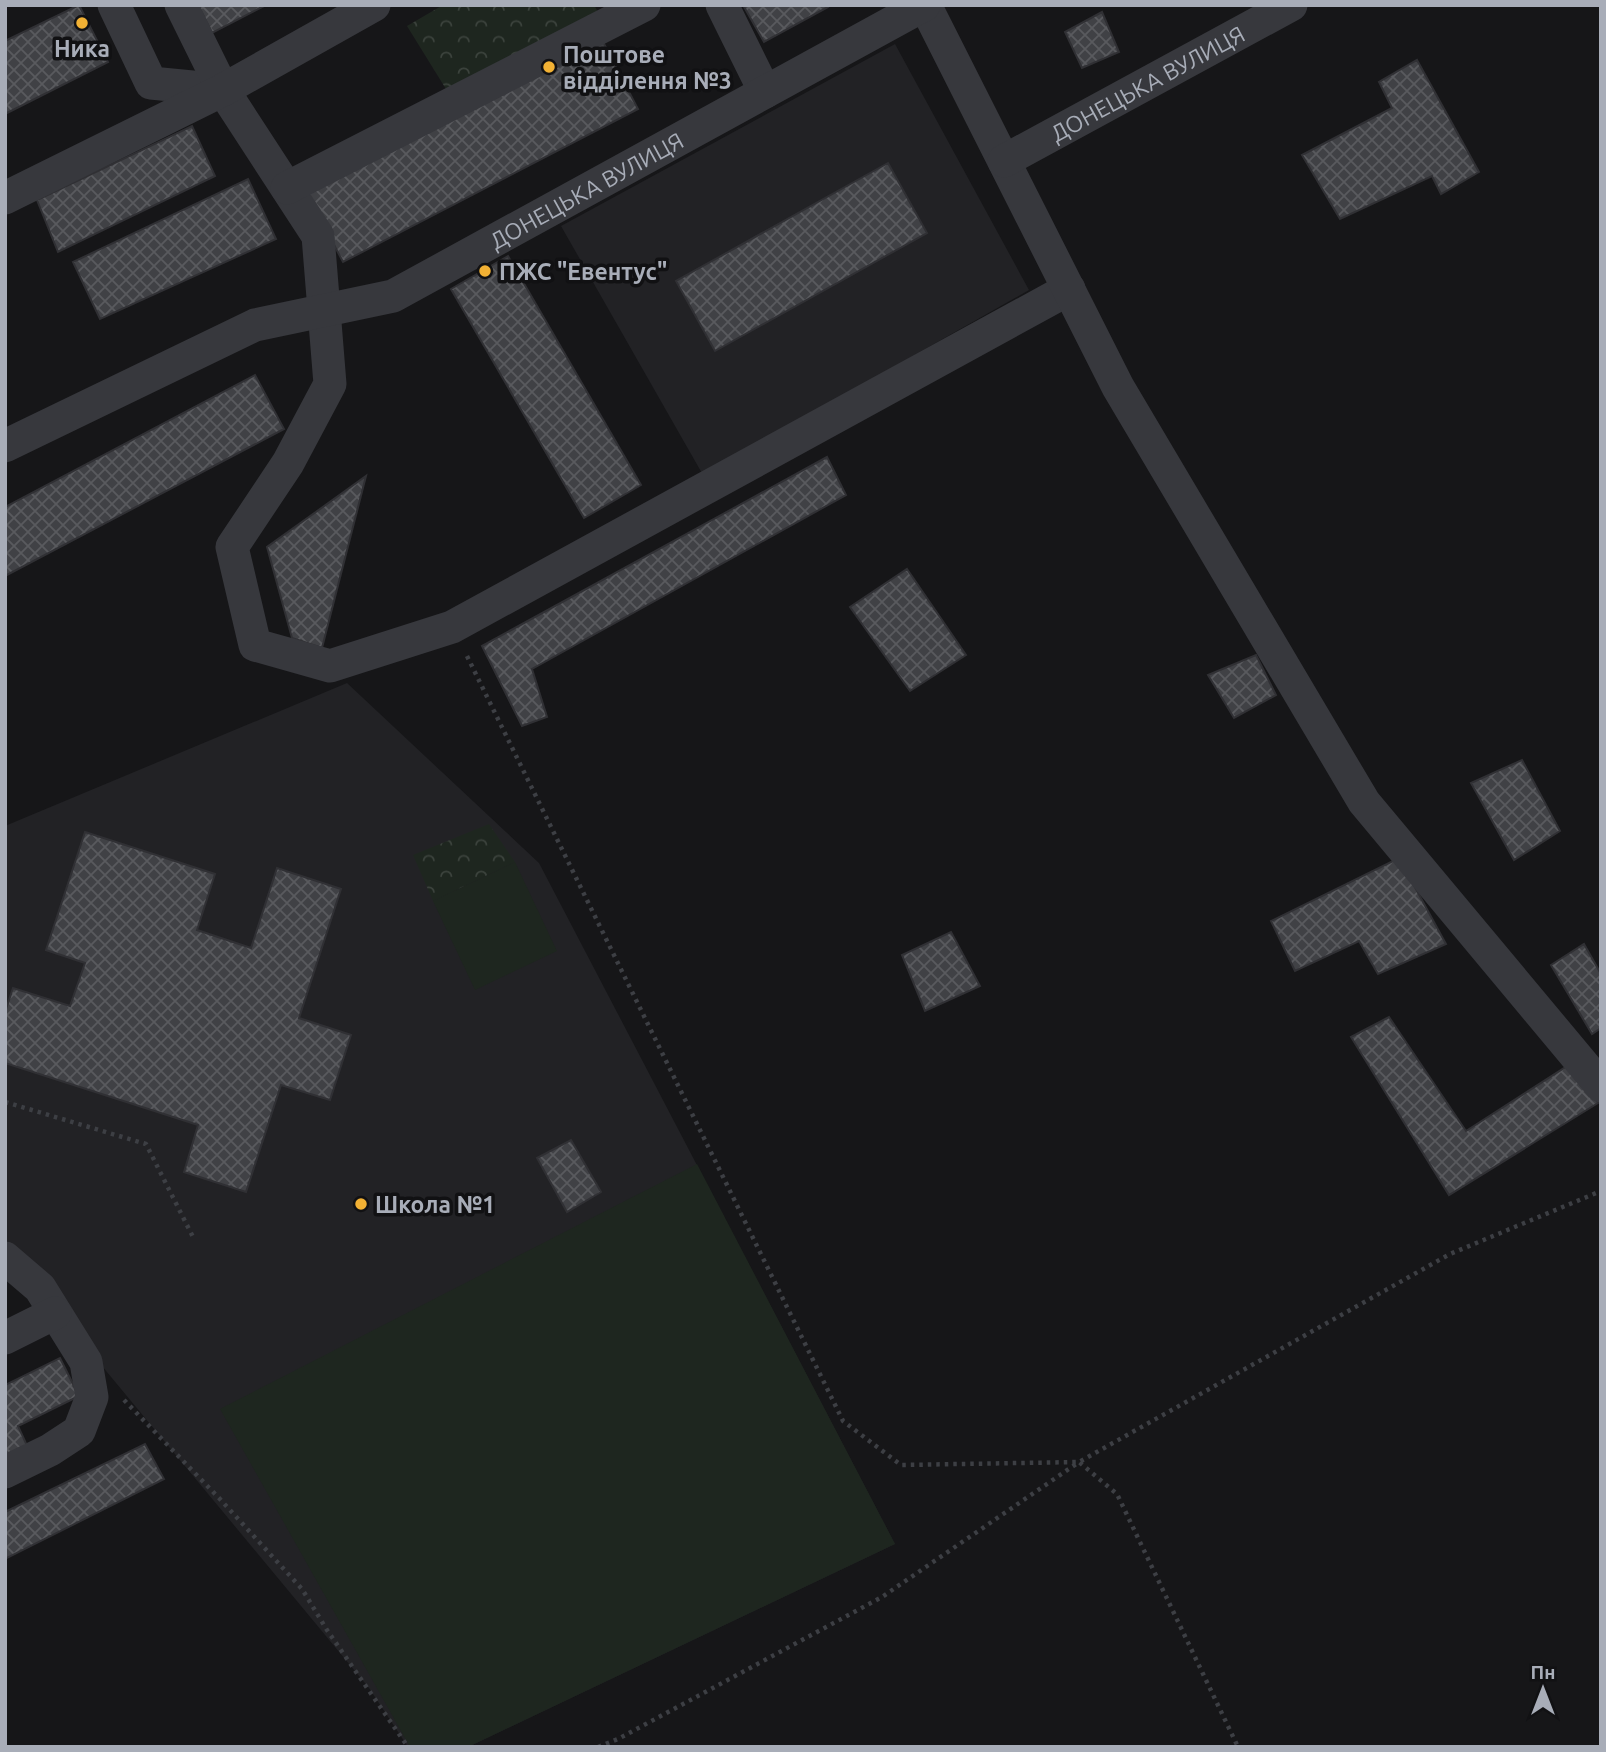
<svg xmlns="http://www.w3.org/2000/svg" width="1606" height="1752" viewBox="0 0 1606 1752" font-family="Ubuntu,sans-serif">
  <defs>
    <pattern id="forest-crowns" width="20" height="18" patternUnits="userSpaceOnUse" patternTransform="scale(1.75)"><rect width="20" height="18" fill="#1e261f"/><path d="M2 6a3 3 0 1 1 6 0M12 15a3 3 0 1 1 6 0" fill="none" stroke="#3c433d"/></pattern>
    <pattern id="building-cross-hatch" width="8" height="8" patternUnits="userSpaceOnUse" patternTransform="scale(1.75)"><rect width="8" height="8" fill="#404145"/><path d="M0 0l8 8M0 8l8-8" fill="none" stroke="#595a5e"/></pattern>
  </defs>
  <rect width="100%" height="100%" fill="#161618"/>
  <path fill="#222225" d="M895,44l134,246 -326,185 -142,-249z
    M347,683l192,180 356,681 -427,203h-60l-39,-59 -277,-334 -87,-110v-418z"/>
  <path fill="url(#forest-crowns)" d="M443,5h151l9,16 -149,81 -47,-76z
    M489,824l26,38 -82,39 -20,-46z"/>
  <path fill="#1e261f" d="M515,862l42,89 -82,39 -42,-89z
    M697,1164l198,380 -427,203h-58l-190,-338z"/>
  <path fill="url(#building-cross-hatch)" stroke="#303034" stroke-width="2" d="M79,5l29,57 -103,52v-73z
    M198,5h68l-54,28z
    M743,5h84l1,2 -64,35z
    M1102,12l17,40 -37,16 -17,-36z
    M602,40l36,69 -295,153 -36,-69z
    M1417,60l62,112 -38,22 -9,-18 -92,43 -38,-64 90,-47 -13,-26z
    M192,126l23,50 -157,76 -21,-52z
    M888,163l39,70 -212,118 -39,-70z
    M248,179l28,60 -176,80 -27,-57z
    M508,256l133,229 -57,33 -133,-229z
    M255,375l29,54 -279,147v-69z
    M827,457l19,38 -314,174 15,48 -25,9 -40,-80z
    M366,476l-44,172 -30,-10 -25,-91z
    M907,569l59,86 -56,36 -60,-84z
    M1256,655l20,40 -42,23 -26,-43z
    M1522,760l38,71 -46,29 -43,-77z
    M85,832l130,42 -18,56 54,18 26,-80 64,21 -42,129 52,17 -21,65 -49,-15 -35,107 -62,-20 14,-47 -193,-62v-51l8,-24 57,18 15,-43 -39,-13z
    M1399,858l47,86 -68,30 -19,-33 -64,30 -24,-50z
    M951,932l29,54 -55,25 -23,-56z
    M1584,944l17,30v54l-9,6 -41,-69z
    M1389,1017l77,114 106,-68 26,40 -149,92 -98,-158z
    M571,1140l30,52 -34,20 -30,-54z
    M60,1358l19,38 -61,30 11,24 -24,11v-76z
    M145,1444l19,35 -159,80v-47z"/>
  <g fill="none" stroke-linecap="round" stroke-linejoin="round">
    <path stroke="#3d3f44" stroke-width="4.5" stroke-dasharray="3.5 5" stroke-linecap="butt" d="M467,656l376,765 58,44 178,-3 371,-208 151,-63
      M5,1102l141,42 48,95
      M124,1400l95,98 83,91 25,41 81,117
      M598,1747l20,-8 264,-142 197,-135 38,32 121,253"/>
    <g stroke="#37383d" stroke-width="33">
      <path d="M114,5l37,78 72,7 95,146 12,148 -42,79 -56,84 23,98 75,21 122,-39 617,-338"/>
      <path d="M181,5l42,85"/>
      <path d="M722,5l43,87"/>
      <path d="M925,5l193,382 246,415 237,284"/>
      <path id="s1" d="M1004,161l287,-156"/>
      <path d="M287,188l357,-183"/>
      <path d="M5,198l218,-108 151,-85"/>
      <path id="s2" d="M5,446l250,-121 138,-29 531,-291"/>
      <path d="M5,1258l35,30 46,74 6,35 -13,34 -29,19 -45,22"/>
      <path d="M5,1338l50,-25"/>
    </g>
  </g>
  <g fill="#f2b134" stroke="#111113" stroke-width="2.5">
    <circle cx="82" cy="23" r="7"/>
    <circle cx="549" cy="67" r="7"/>
    <circle cx="485" cy="271" r="7"/>
    <circle cx="361" cy="1204" r="7"/>
  </g>
  <g text-anchor="middle" dominant-baseline="central" stroke-width="7" stroke-linejoin="round" paint-order="stroke">
    <g font-size="23" font-weight="bold" fill="#a8adb8" stroke="#111113" text-anchor="start">
      <text x="82" y="48" text-anchor="middle">Ника</text>
      <text x="563" y="54">Поштове<tspan x="563" dy="26">відділення №3</tspan></text>
      <text x="499" y="271">ПЖС "Евентус"</text>
      <text x="375" y="1204">Школа №1</text>
    </g>
    <g font-size="23" fill="#a8adb8" stroke="#111113">
      <text stroke="none"><textPath href="#s1" startOffset="163">ДОНЕЦЬКА ВУЛИЦЯ</textPath></text>
      <text stroke="none"><textPath href="#s2" startOffset="639">ДОНЕЦЬКА ВУЛИЦЯ</textPath></text>
    </g>
  </g>
  <rect width="1606" height="1752" fill="none" stroke="#a8adb8" stroke-width="14"/>
  <g transform="translate(1543 1689)" stroke="#111113" stroke-width="5" paint-order="stroke">
  <path d="M0-5L12 26L0 18L-12 26Z" fill="#a8adb8"/>
  <text y="-10" font-size="19" font-weight="bold" text-anchor="middle" fill="#a8adb8">Пн</text>
  </g>
</svg>
